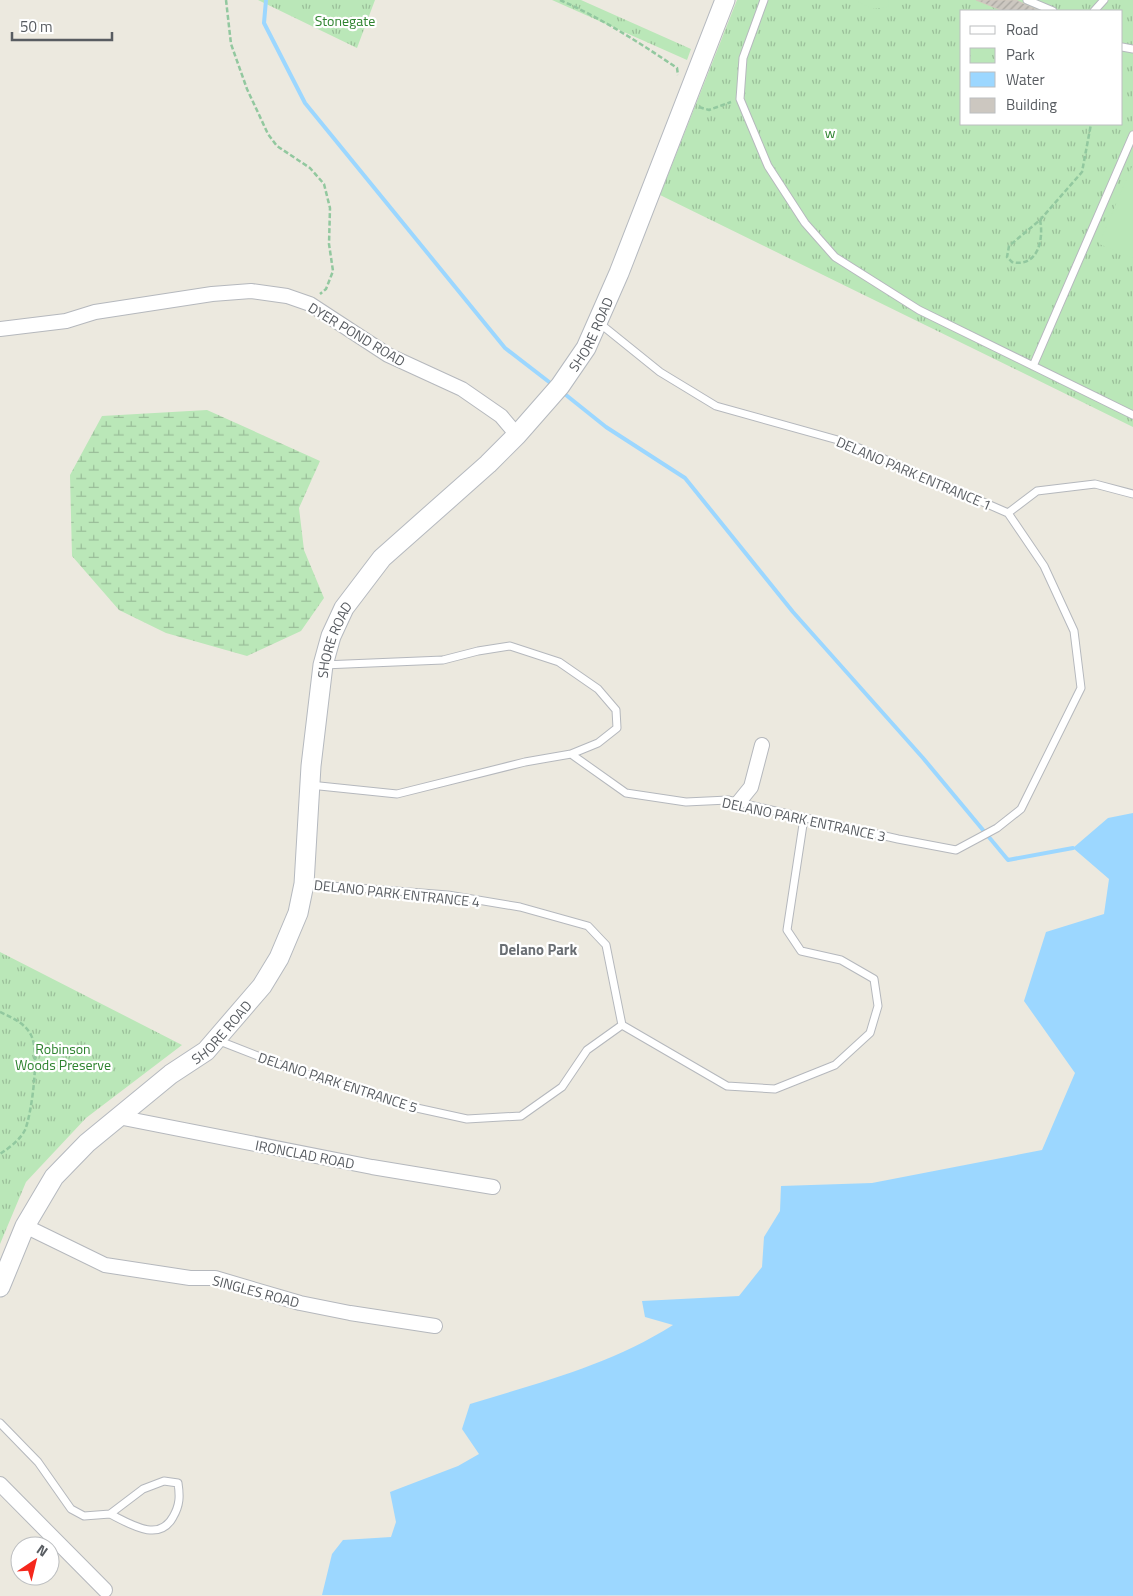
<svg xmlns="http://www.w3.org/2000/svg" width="1133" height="1596" viewBox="0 0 1133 1596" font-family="'Titillium Web',sans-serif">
  <defs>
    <pattern id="wetland-marsh" width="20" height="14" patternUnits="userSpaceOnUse" patternTransform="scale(1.25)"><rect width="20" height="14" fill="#bae7b8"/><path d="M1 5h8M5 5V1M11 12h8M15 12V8" fill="none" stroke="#9abe99"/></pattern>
    <pattern id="park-tufts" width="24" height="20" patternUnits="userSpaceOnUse" patternTransform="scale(1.25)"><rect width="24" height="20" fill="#bae7b8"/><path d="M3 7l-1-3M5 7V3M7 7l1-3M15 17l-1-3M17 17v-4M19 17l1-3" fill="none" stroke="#9abe99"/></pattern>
    <pattern id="building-hatch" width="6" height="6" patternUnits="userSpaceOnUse" patternTransform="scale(1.25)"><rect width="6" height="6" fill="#ccc7c0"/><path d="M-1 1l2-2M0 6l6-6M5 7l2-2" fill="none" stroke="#a8a59f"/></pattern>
  </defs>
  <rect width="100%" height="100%" fill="#ece9df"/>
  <path fill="url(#wetland-marsh)" d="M207,410l113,51 -21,47 5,42 20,48 -23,33 -54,25 -81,-23 -47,-23 -47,-54 -2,-81 32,-59z"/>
  <path fill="url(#park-tufts)" fill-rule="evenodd" d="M258,0h117l-18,48z
    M552,0h29l110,49 -4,11z
    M737,0h396v427l-473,-232zM962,11h160v113h-160z
    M0,952l182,93 -96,73 -60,64 -26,62z"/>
  <path fill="#bae7b8" d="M855,0h34l-1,7 -16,2z
    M1133,164v94l-34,-14z"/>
  <path fill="#9cd7ff" d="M1133,813v783l-811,-1 10,-41 11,-14 48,-3 5,-15 -6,-30 68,-26 21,-12 -17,-25 8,-25c71,-22 140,-39 203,-79l-28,-8 -3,-16 97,-5 23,-29 2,-30 16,-26 1,-25 91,-3 170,-33 33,-77 -51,-72 22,-69 58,-18 5,-35 -36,-31 35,-30z"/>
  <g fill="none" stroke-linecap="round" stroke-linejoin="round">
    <path stroke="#9cd7ff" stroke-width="4" d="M266,0l-2,23 41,80 200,245 48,37
      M561,391l45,36 79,51 108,134 130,146 85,102 65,-12"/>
  </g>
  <path fill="url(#building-hatch)" stroke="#d1cabd" d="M976,0h40l24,11h-37z"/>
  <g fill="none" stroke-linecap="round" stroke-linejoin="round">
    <g stroke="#b5b8bd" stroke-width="9">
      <path id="lane" d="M764,0l-21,58 -3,41 28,67 37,57 30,34 84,53 214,105
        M1027,0l26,11
        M1094,11l10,-11
        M1122,47l11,2
        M598,322l62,50 56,34 129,36 163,71 29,-22 58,-7 38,10
        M1033,366l100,-231
        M323,665l120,-5 35,-9 32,-5 49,16 39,27 18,21 1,18 -19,15 -27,11
        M310,785l87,9 128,-32 46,-8 55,39 60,9 42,-2 170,39 58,11 41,-22 24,-19 60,-121 -7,-57 -30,-65 -36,-53
        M305,884l143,11 72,12 68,19 18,19 16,80
        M217,1040l74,29 112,36 64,14 54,-3 41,-29 25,-37 35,-25 105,61 48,3 60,-24 35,-32 8,-27 -4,-27 -33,-19 -40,-9 -14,-21 17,-112
        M0,1423l38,39 33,47 13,7 26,-2 33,-25 21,-8 14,2c2,13 2,22 -5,34 -14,26 -43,7 -63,-3"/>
    </g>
    <g stroke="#b5b8bd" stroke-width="16">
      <path id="street" d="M0,329l66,-8 29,-9 117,-18 39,-3 36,5 23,8 78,51 74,34 39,27 16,19
        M738,803l13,-16 11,-42
        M118,1117l254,50 121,20
        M25,1226l80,39 85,13h25l85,25 50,10 85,13
        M0,1484l105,106"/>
    </g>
    <g stroke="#b5b9bf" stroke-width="21">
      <g id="secondary">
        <path id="s1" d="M0,1287l25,-61 29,-49 33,-34 84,-69 35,-23 56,-65 17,-28 19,-45 6,-29 7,-118 12,-101 8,-29 13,-28 38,-50 106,-94 29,-29 43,-49 26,-38 33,-75 106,-273"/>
      </g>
    </g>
    <path stroke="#92c89f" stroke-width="2.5" stroke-dasharray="5 2.5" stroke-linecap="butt" d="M226,0l5,44 16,45 21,45 9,12 33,22 14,16 6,24 -1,36 4,27 -7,18 -6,5
      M560,0c41,18 80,43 117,68l1,7
      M699,107l10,3 22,-8
      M1040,220c4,19 -2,48 -28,42l-5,-5 2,-11 31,-26 42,-48 9,-48
      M0,1012c11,5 25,11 31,23 9,16 1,78 -6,95 -5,10 -16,18 -25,24"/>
    <use href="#lane" stroke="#fff" stroke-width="7"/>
    <use href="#street" stroke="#fff" stroke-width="14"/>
    <use href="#secondary" stroke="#fff" stroke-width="19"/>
  </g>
  <g text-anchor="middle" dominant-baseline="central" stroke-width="4.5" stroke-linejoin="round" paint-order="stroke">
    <g font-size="14" fill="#2e832f" stroke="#fff">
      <text x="345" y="20">Stonegate</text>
      <text x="830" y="132">w</text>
      <text x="63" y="1048">Robinson<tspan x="63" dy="16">Woods Preserve</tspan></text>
    </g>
    <g font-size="14" fill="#585c61" stroke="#fff">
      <text stroke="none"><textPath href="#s1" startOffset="1170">SHORE ROAD</textPath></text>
      <text transform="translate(357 334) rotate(31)">DYER POND ROAD</text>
      <text transform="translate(914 473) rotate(23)">DELANO PARK ENTRANCE 1</text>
      <text stroke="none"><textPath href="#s1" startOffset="765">SHORE ROAD</textPath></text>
      <text transform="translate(804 819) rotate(12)">DELANO PARK ENTRANCE 3</text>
      <text transform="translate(397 893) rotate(6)">DELANO PARK ENTRANCE 4</text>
      <text stroke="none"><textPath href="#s1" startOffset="345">SHORE ROAD</textPath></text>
      <text transform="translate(338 1082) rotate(18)">DELANO PARK ENTRANCE 5</text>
      <text transform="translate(305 1154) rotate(11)">IRONCLAD ROAD</text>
      <text transform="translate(256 1291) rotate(15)">SINGLES ROAD</text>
    </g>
    <g font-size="15" font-weight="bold" fill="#696e73" stroke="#fff">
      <text x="538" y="949">Delano Park</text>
    </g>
  </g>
  <rect x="960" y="10" width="162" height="115" fill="#ffffff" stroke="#bcbec0"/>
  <rect x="970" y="26" width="25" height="8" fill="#ffffff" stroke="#bcbec0"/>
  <text x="1006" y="35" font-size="15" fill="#585c61">Road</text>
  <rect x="970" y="48" width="25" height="15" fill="url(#park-tufts)" stroke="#bcbec0"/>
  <text x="1006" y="60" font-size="15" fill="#585c61">Park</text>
  <rect x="970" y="72" width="25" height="15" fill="#9cd7ff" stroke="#bcbec0"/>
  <text x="1006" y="85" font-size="15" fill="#585c61">Water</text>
  <rect x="970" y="98" width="25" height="15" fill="#ccc7c0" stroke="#bcbec0"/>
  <text x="1006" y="110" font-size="15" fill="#585c61">Building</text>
  <g transform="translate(35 1561) rotate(35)"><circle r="24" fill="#ffffff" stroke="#bcbec0"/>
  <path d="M0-4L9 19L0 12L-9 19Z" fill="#f5271c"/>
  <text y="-8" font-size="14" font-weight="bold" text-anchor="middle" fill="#585c61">N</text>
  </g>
  <path d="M12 32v8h100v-8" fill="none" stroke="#585c61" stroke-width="2.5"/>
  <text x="20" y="32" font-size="15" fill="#585c61" stroke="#ffffff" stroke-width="4" paint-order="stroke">50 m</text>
</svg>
